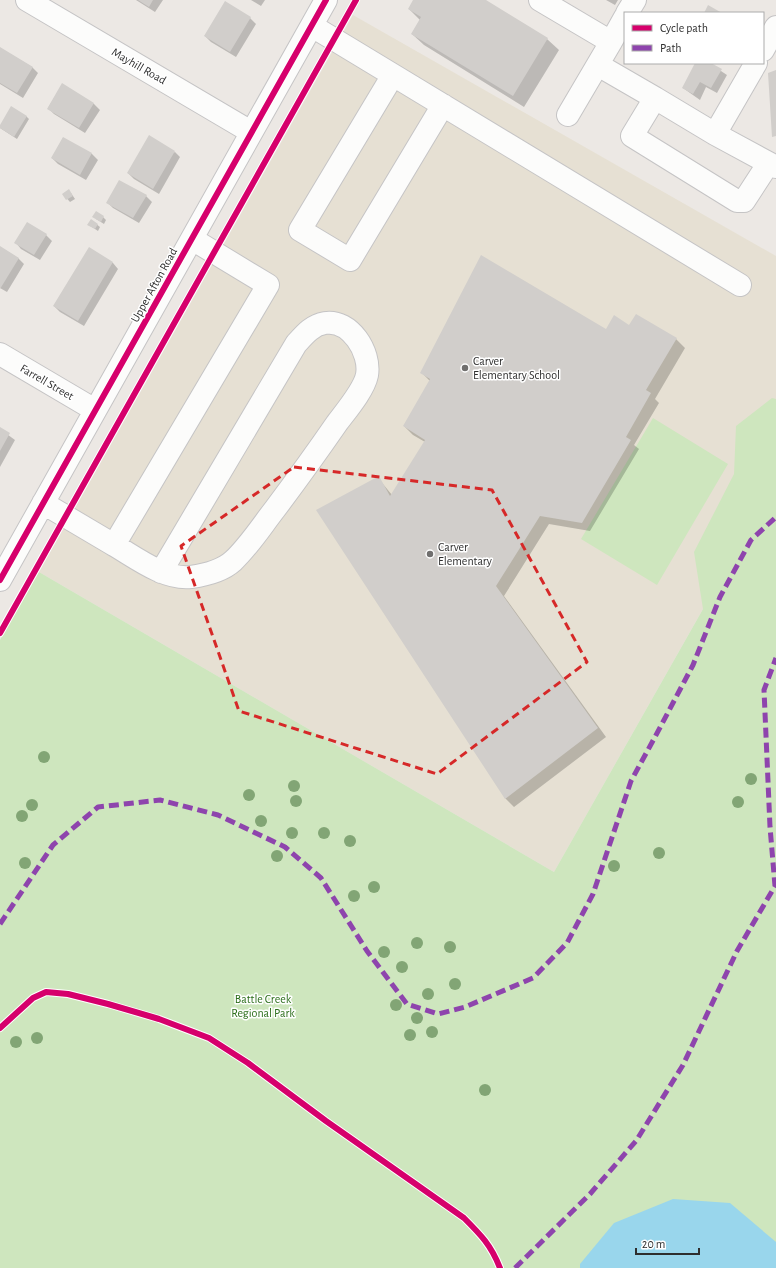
<svg xmlns="http://www.w3.org/2000/svg" width="776" height="1268" viewBox="0 0 776 1268" font-family="'Alegreya Sans',sans-serif">
  <rect width="100%" height="100%" fill="#ece8e4"/>
  <path fill="#e6e0d3" d="M353,15l423,241v224l-222,392 -515,-300z"/>
  <path fill="#cee6be" d="M772,398l4,1v869h-776v-628l39,-68 515,300 149,-263 -9,-57 40,-78 2,-48z
    M653,418l75,46 -71,121 -76,-46z"/>
  <path fill="#99d6ec" d="M673,1199l57,4 46,39v26h-196v-4l34,-41z"/>
  <path fill="#0003" d="M136,0h27l-8,12z
    M251,0h14l-4,6z
    M414,0h70l63,39 12,11 -35,57 -100,-62 -12,-11 8,-14 -11,-11z
    M606,0h12l-3,5z
    M225,3l25,15 6,6 -20,33 -25,-15 -6,-6z
    M0,48l32,19 6,6 -15,25 -23,-14z
    M697,63h12l18,12 -10,18 -11,-6 -6,13 -17,-12z
    M62,85l32,19 6,6 -15,23 -31,-19 -6,-6z
    M26,116l3,3 -12,20 -17,-11z
    M63,138l29,16 6,6 -12,20 -28,-16 -6,-6z
    M175,152l5,5 -21,37 -25,-15 -6,-6z
    M71,193l4,6 -5,3 -7,-8z
    M146,196l6,6 -13,21 -26,-15 -6,-6z
    M103,217l3,3 -2,4 -8,-5z
    M91,220l9,7 -2,4 -9,-6z
    M46,235l6,6 -12,19 -19,-11 -5,-6z
    M0,247l18,11 6,6 -17,28 -7,-4z
    M89,249l24,14 5,6 -34,57 -24,-14 -6,-6z
    M629,326l47,13 9,9 -30,51 4,4 -25,42 5,4 -49,82 -41,-7 -45,72 102,141 -92,70 -9,-9 -127,-320 14,17 33,-53 -12,-7 -9,-9 26,-45 -9,-9z
    M0,429l15,11 -15,27z"/>
  <path fill="#d1cecb" d="M138,0h15l-4,7z
    M413,0h73l62,38 -35,58 -102,-62 10,-17 -13,-8z
    M225,1l26,16 -21,35 -26,-16z
    M708,5l14,8h-18z
    M0,47l33,20 -16,26 -17,-10z
    M695,63h16l11,6 -11,19 -11,-6 -7,12 -11,-6z
    M776,70v66l-4,1 -4,-64z
    M62,83l32,20 -15,25 -32,-19z
    M11,106l16,10 -13,21 -14,-9v-3z
    M149,135l26,16 -22,38 -26,-16z
    M63,137l29,16 -12,22 -29,-17z
    M119,180l28,15 -14,23 -27,-15z
    M69,189l4,7 -7,4 -4,-6z
    M96,211l8,5 -3,6 -9,-5z
    M91,219l7,5 -3,5 -8,-4z
    M27,222l20,12 -13,21 -20,-12z
    M0,246l19,12 -19,31z
    M89,247l24,15 -35,59 -25,-15z
    M481,255l125,74 8,-14 15,10 7,-11 41,24 -31,52 5,3 -25,44 5,3 -49,83 -42,-7 -44,70 102,142 -93,71 -189,-289 63,-34 11,20 35,-56 -22,-14 27,-47 -10,-6z
    M0,427l10,6 -10,18z"/>
  <g fill="none" stroke-linecap="round" stroke-linejoin="round">
    <g stroke="#c5c4c5" stroke-width="24">
      <path id="minor" d="M27,0l224,132
        M540,0l71,42 14,-25
        M627,13l8,-13
        M312,26l81,49 -93,155 50,30 93,-155
        M763,50l13,-23
        M756,63l-41,71 61,33
        M598,65l57,33
        M393,75l347,210
        M568,115l43,-73
        M715,134l-60,-36 -23,38 105,65h7l24,-37
        M0,354l95,56
        M43,503l71,42 154,-260 -76,-46
        M114,545c21,12 50,35 77,32 14,-2 31,-6 42,-16 16,-15 28,-34 42,-52 21,-28 42,-57 62,-86 9,-12 27,-33 30,-48 4,-23 -17,-56 -42,-52 -13,2 -21,12 -29,21l-135,228
        M0,580l326,-580"/>
    </g>
    <use href="#minor" stroke="#fcfcfb" stroke-width="22"/>
    <path stroke="#8e44ad" stroke-width="5" stroke-dasharray="10 5" stroke-linecap="butt" d="M0,924l53,-79 45,-38 62,-7 58,15 67,32 36,31 46,73 40,53 31,10 27,-7 68,-29 34,-35 26,-49 38,-113 24,-44 38,-72 27,-68 31,-57 25,-23
      M515,1268l75,-74 46,-53 47,-76 54,-114 38,-65 -5,-59 -6,-137 12,-32"/>
    <g stroke="#fff" stroke-width="8">
      <path id="cycleway" d="M0,580l326,-580
        M0,633l356,-633
        M0,1028l33,-30 13,-6 22,2 40,10 51,15 50,19 39,25 78,58 138,97c17,17 27,27 36,50"/>
    </g>
    <use href="#cycleway" stroke="#d6006c" stroke-width="6"/>
  </g>
  <g fill="#82a575">
    <circle cx="44" cy="757" r="6"/>
    <circle cx="751" cy="779" r="6"/>
    <circle cx="294" cy="786" r="6"/>
    <circle cx="249" cy="795" r="6"/>
    <circle cx="296" cy="801" r="6"/>
    <circle cx="738" cy="802" r="6"/>
    <circle cx="32" cy="805" r="6"/>
    <circle cx="22" cy="816" r="6"/>
    <circle cx="261" cy="821" r="6"/>
    <circle cx="292" cy="833" r="6"/>
    <circle cx="324" cy="833" r="6"/>
    <circle cx="350" cy="841" r="6"/>
    <circle cx="659" cy="853" r="6"/>
    <circle cx="277" cy="856" r="6"/>
    <circle cx="25" cy="863" r="6"/>
    <circle cx="614" cy="866" r="6"/>
    <circle cx="374" cy="887" r="6"/>
    <circle cx="354" cy="896" r="6"/>
    <circle cx="417" cy="943" r="6"/>
    <circle cx="450" cy="947" r="6"/>
    <circle cx="384" cy="952" r="6"/>
    <circle cx="402" cy="967" r="6"/>
    <circle cx="455" cy="984" r="6"/>
    <circle cx="428" cy="994" r="6"/>
    <circle cx="396" cy="1005" r="6"/>
    <circle cx="417" cy="1018" r="6"/>
    <circle cx="432" cy="1032" r="6"/>
    <circle cx="410" cy="1035" r="6"/>
    <circle cx="37" cy="1038" r="6"/>
    <circle cx="16" cy="1042" r="6"/>
    <circle cx="485" cy="1090" r="6"/>
  </g>
  <path fill="none" stroke="#d62828" stroke-width="3" stroke-dasharray="8 5" stroke-linejoin="round" d="M294,467l198,23 95,172 -150,112 -198,-63 -58,-165z"/>
  <g fill="#706f6e" stroke="#fff" stroke-width="1.5">
    <circle cx="465" cy="368" r="4"/>
    <circle cx="430" cy="554" r="4"/>
  </g>
  <g text-anchor="middle" dominant-baseline="central" stroke-width="3" stroke-linejoin="round" paint-order="stroke">
    <g font-size="12" fill="#2e2e2e" stroke="#fff">
      <text transform="translate(139 66) rotate(30)">Mayhill Road</text>
      <text transform="translate(154 285) rotate(-61)">Upper Afton Road</text>
      <text transform="translate(47 382) rotate(30)">Farrell Street</text>
    </g>
    <g font-size="12" fill="#2e2e2e" stroke="#fff" text-anchor="start">
      <text x="473" y="361">Carver<tspan x="473" dy="14">Elementary School</tspan></text>
      <text x="438" y="547">Carver<tspan x="438" dy="14">Elementary</tspan></text>
    </g>
    <g font-size="12" fill="#2c6e1b" stroke="#fff">
      <text x="263" y="999">Battle Creek<tspan x="263" dy="14">Regional Park</tspan></text>
    </g>
  </g>
  <rect x="624" y="12" width="140" height="52" fill="#ffffff" stroke="#ababab"/>
  <rect x="632" y="25" width="20" height="6" fill="#d6006c" stroke="#ababab"/>
  <text x="660" y="32" font-size="12" fill="#2e2e2e">Cycle path</text>
  <rect x="632" y="45" width="20" height="6" fill="#8e44ad" stroke="#ababab"/>
  <text x="660" y="52" font-size="12" fill="#2e2e2e">Path</text>
  <path d="M636 1248v6h63v-6" fill="none" stroke="#2e2e2e" stroke-width="2"/>
  <text x="642" y="1248" font-size="12" fill="#2e2e2e" stroke="#ffffff" stroke-width="3" paint-order="stroke">20 m</text>
</svg>
